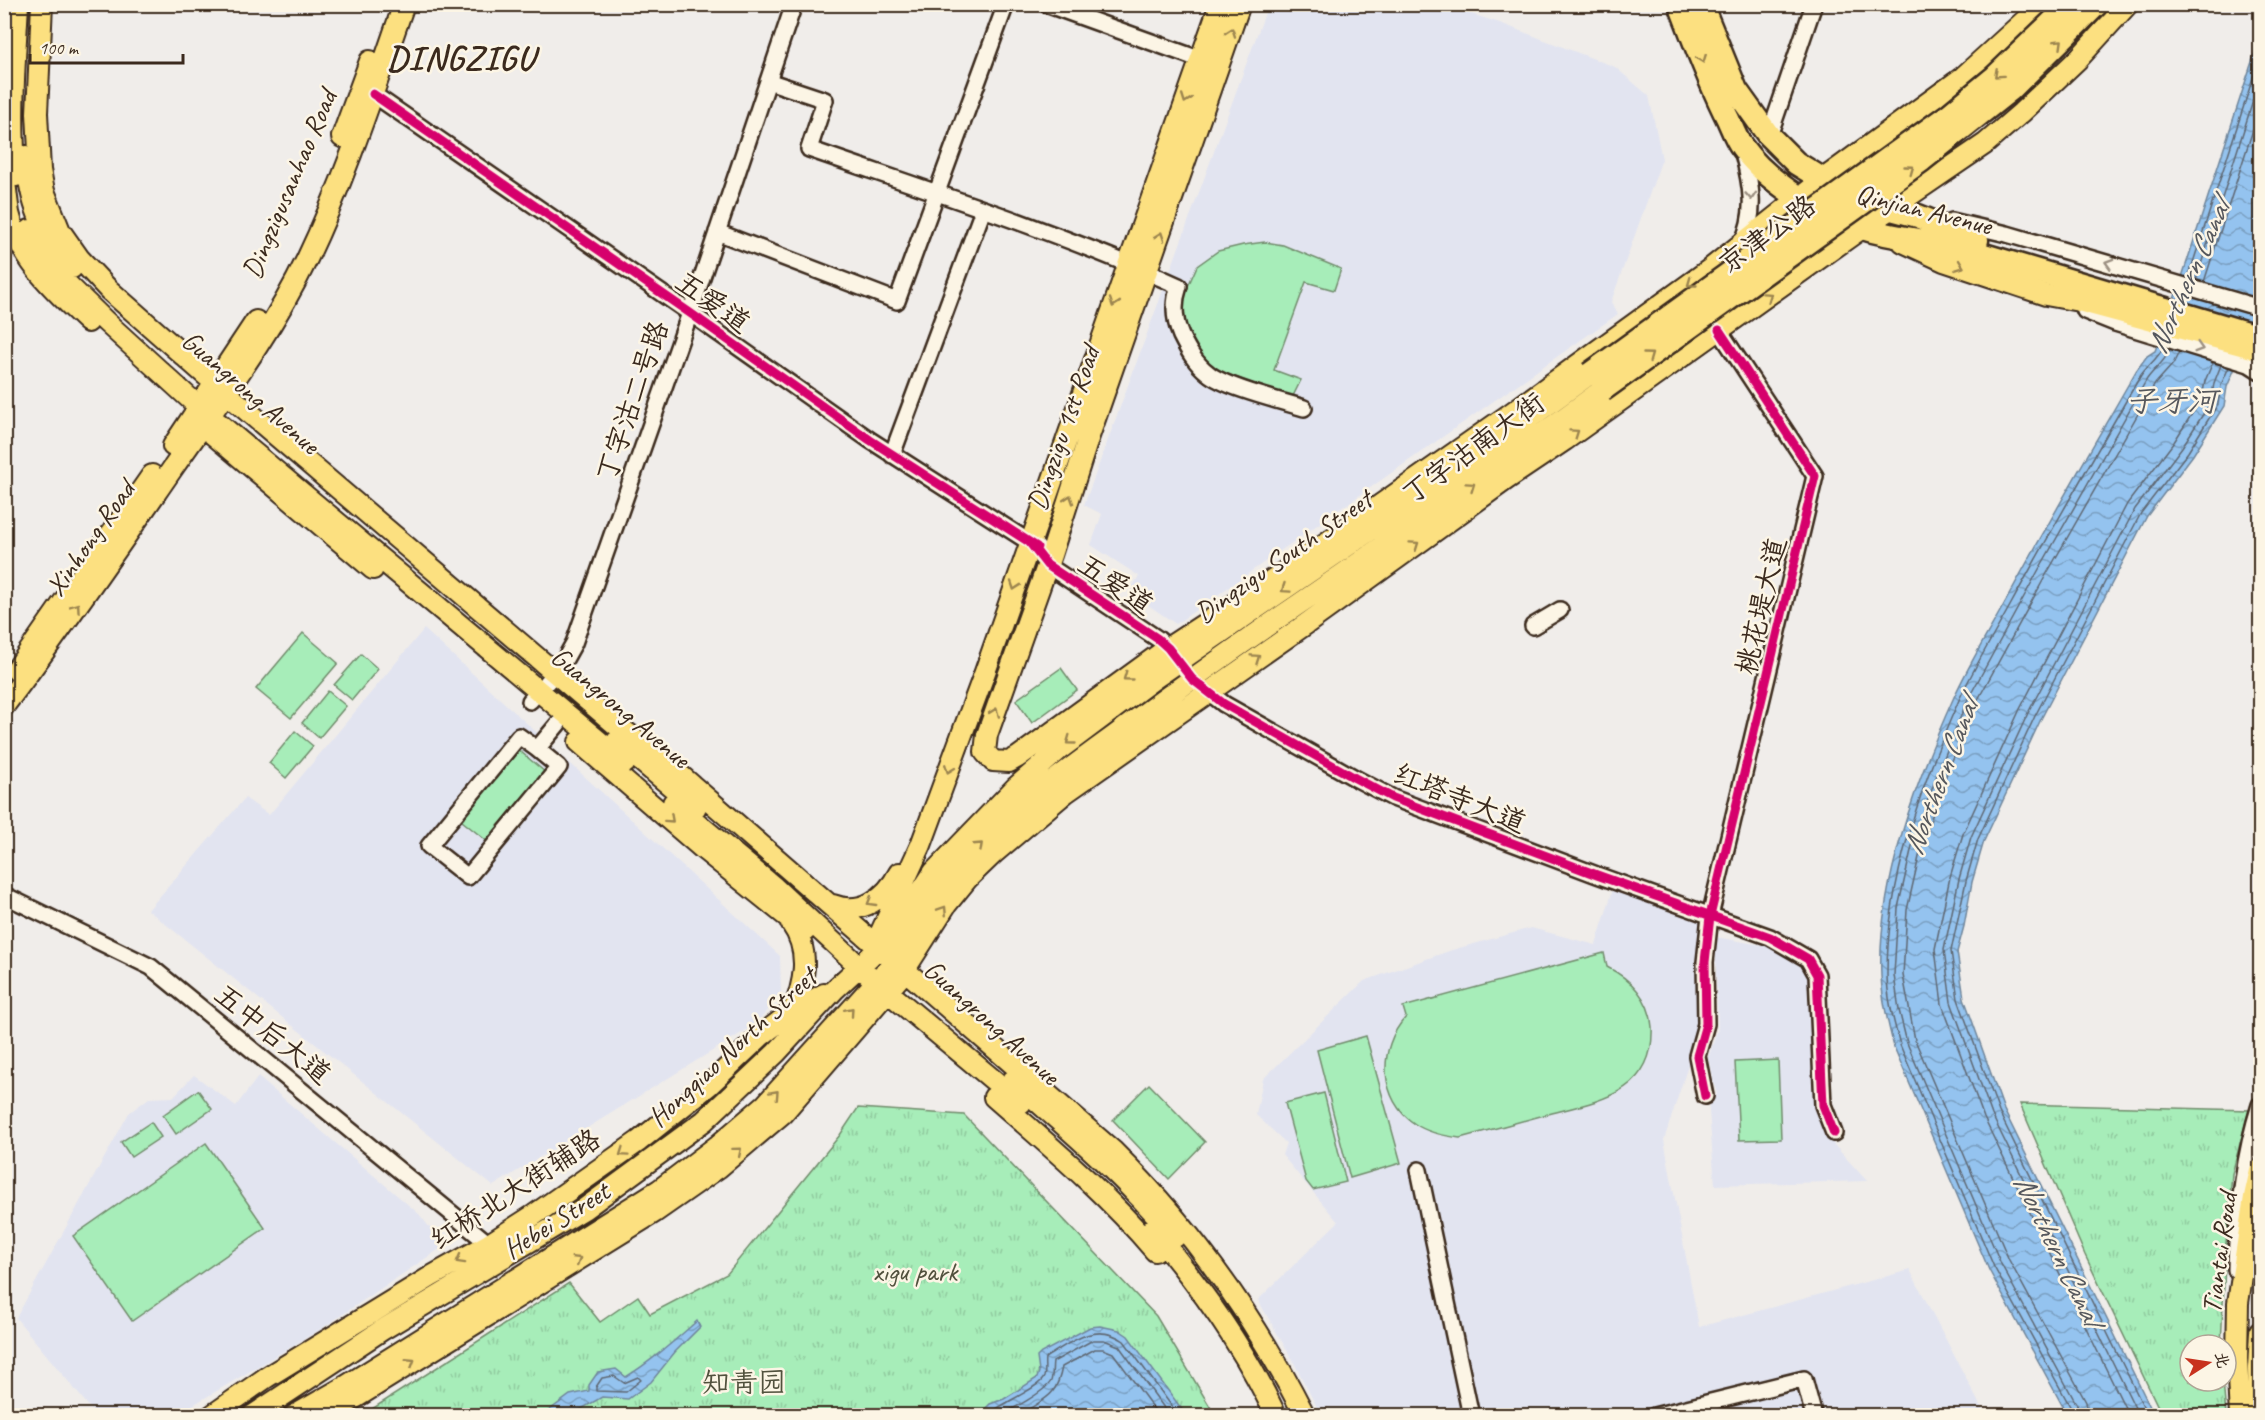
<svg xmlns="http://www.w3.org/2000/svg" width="2265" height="1420" viewBox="0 0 2265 1420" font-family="Caveat,'LXGW WenKai TC',sans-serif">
  <defs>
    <pattern id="park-tufts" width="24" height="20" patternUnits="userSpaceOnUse" patternTransform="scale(1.5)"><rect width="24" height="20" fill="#a7edb9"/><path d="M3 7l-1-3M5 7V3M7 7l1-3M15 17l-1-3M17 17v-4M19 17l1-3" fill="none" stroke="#91cb9f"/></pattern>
    <pattern id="water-waves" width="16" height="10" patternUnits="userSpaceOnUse" patternTransform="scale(1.5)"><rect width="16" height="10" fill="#94c3ef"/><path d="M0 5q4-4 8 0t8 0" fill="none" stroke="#7a9fc1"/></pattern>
  </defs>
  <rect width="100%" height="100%" fill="#f0edea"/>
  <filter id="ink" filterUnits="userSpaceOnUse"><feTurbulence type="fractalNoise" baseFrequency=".0167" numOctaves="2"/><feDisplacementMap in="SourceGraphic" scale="12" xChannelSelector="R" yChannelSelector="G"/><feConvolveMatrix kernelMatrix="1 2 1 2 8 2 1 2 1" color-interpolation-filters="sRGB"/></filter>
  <g filter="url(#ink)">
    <path fill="#e2e4f0" d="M1268,5h174l58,18 115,44 34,29 13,63 -51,143 7,12 -442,310 -47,-32 10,-16 -48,-31 11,-31 -18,-9z
      M424,629l356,327 1,39 -25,29 -263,162 -345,-276 97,-112 24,17z
      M1614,886l92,23 -5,116 -37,115 35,187 211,-57 75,145h-664l-29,-56 -34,-59 80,-78 -56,-67 4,-12 -30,-28 7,-36 101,-98 88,-31 79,-22 65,17z
      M1715,937l52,9 34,16 11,17 2,127 11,29 42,46 -152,4 -7,-86 9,-4 -9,-37 10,-30z
      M194,1075l42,31 22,-29 161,137 25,32 -123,83 -145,86h-80l-80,-97 113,-205 20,-15 24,-1z"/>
    <path fill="#a7edb9" stroke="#718c6c" stroke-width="1.5" d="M1265,242l18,3 58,24 -7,21 -28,-8 -32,88 27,10 -9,18 -79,-29 -12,-11 -18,-32 -3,-22 17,-38 21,-15 25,-6z
      M303,633l35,30 -47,55 -35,-29z
      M361,654l17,15 -26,31 -18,-15z
      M1061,668l16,22 -45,33 -16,-23z
      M328,691l18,15 -27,32 -17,-15z
      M295,731l18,15 -27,32 -17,-15z
      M515,747l30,25 -57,70 -31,-25z
      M1604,953l3,14c24,12 43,32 45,60 3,66 -53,74 -104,87 -29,8 -59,16 -88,24 -16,-2 -32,-5 -45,-14 -36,-24 -38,-76 -9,-107l-3,-10z
      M1366,1036l35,127 -51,15 -33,-128z
      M1778,1060l3,79 -42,1 -4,-78z
      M1149,1084l56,58 -36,37 -56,-59z
      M198,1090l14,19 -36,25 -13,-19z
      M1324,1093l22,89 -33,8 -7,-9 -21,-78z
      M151,1122l10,15 -30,20 -10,-15z
      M206,1143l59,85 -133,93 -59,-85z"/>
    <path fill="url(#park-tufts)" stroke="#718c6c" stroke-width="1.5" d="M2020,1104l229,6 -17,64 -6,69 -5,102h-31v36h33l3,34h-64l-77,-160z
      M858,1108l106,7 192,201 59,99 -854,1 208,-133 31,39 38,-26 12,18 77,-40 113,-139z"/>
    <path fill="url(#water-waves)" stroke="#70869b" stroke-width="1.5" d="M2260,37v272l-33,78 -3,19 -31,49 -46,61 -106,203 -57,122 -12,41 -8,44 -7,26 7,46 40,112 150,305 -86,1 -79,-146 -95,-223c-6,-23 -12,-47 -13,-71 -4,-92 36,-197 73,-279 16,-35 36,-67 54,-100 41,-76 85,-151 128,-226l11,-15 8,-5 27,-74z
      M697,1321l3,6 -25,25 -24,30 -23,17 -26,-2 -31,18h-28l27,-20 19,-4v-6l9,-13 18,-3 10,8c26,-16 48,-36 71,-56z
      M1100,1326l19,4 9,6 58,79h-207l11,-11 14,-5 33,-21 2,-6 -2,-15 4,-4 49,-26z"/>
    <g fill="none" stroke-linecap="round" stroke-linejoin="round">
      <path stroke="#5f6772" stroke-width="1.5" d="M2188,278l72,-222
        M2196,280l64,-201
        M2204,282l56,-174
        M614,1376l10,7 14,-6 3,3 -15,12 -30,-1v-4l6,-9z
        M987,1416c10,-11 53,-28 57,-39 2,-6 0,-13 1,-19 26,-16 50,-37 79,-17l55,75
        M998,1416c12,-5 48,-25 53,-35 2,-6 1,-13 2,-19l40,-22h11l15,6 51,70
        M1019,1416c25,-19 37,-16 43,-49l33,-18h8l10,4 46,63
        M2073,1416l-1,-6 -78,-143 -94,-222c-6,-23 -13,-47 -13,-71 0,-96 34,-188 72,-274 15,-33 35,-65 52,-96 42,-77 86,-153 130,-229 7,-10 18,-17 22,-28
        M2080,1416l-2,-9 -77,-143 -94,-221 -8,-33 -5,-35 4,-67 14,-62 25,-71 30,-74 71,-130 109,-192c8,-11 18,-17 23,-30
        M2089,1416l-3,-14 -77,-142 -94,-220 -12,-65 4,-65 14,-62 24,-70 30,-73 71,-130 109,-191 18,-20 6,-12
        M2129,1416l-145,-298 -42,-114 -7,-55 15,-72 13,-43 57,-125 107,-205 47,-62 28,-44 3,-17 8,-19
        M2139,1416l-147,-301 -41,-113 -7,-52 15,-71 12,-42 57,-124 107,-204 47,-62 29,-45 3,-19 7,-18
        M2148,1416l-149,-304 -41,-113 -7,-48 15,-70 12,-42 57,-123 106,-203 47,-61 30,-48 3,-19 8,-18"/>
      <g stroke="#3b2a1e" stroke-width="20">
        <path id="minor" d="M1046,4l164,59
          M768,81l57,19 -16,49c124,43 250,83 370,137 -6,17 -5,34 2,50 7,14 14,27 27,37 16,14 73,28 96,35
          M373,94l317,219 180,127 167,107
          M1769,136l45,-132
          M1952,221l55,13 253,74
          M717,232l180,69 109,-297
          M1742,243c15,-30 9,-59 1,-90
          M2085,311l30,12 134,41 11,7
          M892,455l91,-245
          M1030,543l17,22 111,74 10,9 24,31 32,25 131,74 38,20 204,77 173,62 38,22 9,16 6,130 11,28
          M1533,626l27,-16
          M530,701l30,-33 14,-25 116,-330 104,-309
          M537,749l22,18 -91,110 -39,-31 90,-110 18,13 21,-25
          M4,895l147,72 338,277
          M1705,1096l-8,-40 9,-32 -1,-62 5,-46 105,-440 -96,-146
          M1419,1170l52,246
          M2236,1270c1,-56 7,-111 24,-165
          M1654,1416l150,-37 10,37"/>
      </g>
      <g stroke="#3b2a1e" stroke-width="24">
        <path id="major" d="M42,4l-5,109 3,57 4,21 16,40 19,27 30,32 116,102 390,332 41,30 457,397c78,77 142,166 192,265
          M1240,4l-152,435 -37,116 -64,180 -2,17 8,9 16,1 9,-5 154,-112 121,-79 217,-152 200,-145 112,-89 141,-103 80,-73
          M342,137l28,-76
          M26,156c4,48 15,75 46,112
          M4,175c2,13 3,25 5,38 10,46 45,77 79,109
          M16,176c-6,-57 -1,-115 2,-172
          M30,230l13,25 17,22 46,45 93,85 426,356
          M1903,242l41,19 102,34 33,6 181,49
          M203,426l170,143
          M173,446l83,-125
          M16,670l136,-195
          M4,706c60,-79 115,-160 171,-241 46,-66 97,-133 132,-206 39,-82 67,-169 97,-255
          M617,741l79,66
          M579,742l124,107 102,82
          M673,803l101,84 102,95 145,121
          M833,905c28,11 53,-7 66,-32
          M791,923c21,29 13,61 1,92
          M875,945l46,-100 64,-173 235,-668
          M904,949c13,-21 23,-45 39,-65 46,-57 113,-106 171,-148 55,-41 110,-80 166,-119 108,-74 216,-149 322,-227
          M1013,1080c57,50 114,99 162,157
          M994,1097c57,50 112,96 161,154
          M1152,1229c48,57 93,119 124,187
          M211,1416l56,-39 165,-101 57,-32 45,-29 105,-74 69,-55 54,-51 31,-24 31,-17
          M252,1416l130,-86 202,-121 120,-88 72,-68 58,-63 58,-54 42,-64 82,-85 44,-38 95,-71 299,-205 136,-99
          M294,1416l52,-30 313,-196 58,-44 49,-42 119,-132
          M326,1416l329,-204 63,-44 65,-55 117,-136 46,-72 22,-27 26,-25 71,-60 241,-169 201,-145 58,-39 297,-212 123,-84 36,-31 57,-54 50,-55
          M2240,1416l-3,-57 1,-56 16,-106 6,-27
          M2259,1416l-1,-48 2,-36"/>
      </g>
      <g stroke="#3b2a1e" stroke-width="27">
        <path id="highway" d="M1680,4c15,39 29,78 48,115 4,9 8,20 14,28 26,36 79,68 120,81 31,10 63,12 95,19l303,90
          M1701,4l35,86 33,46 27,27 49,30 24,10 49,13 59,24"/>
      </g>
      <use href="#minor" stroke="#fcf5e5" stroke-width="15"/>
      <use href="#major" stroke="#fce080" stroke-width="20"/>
      <use href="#highway" stroke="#fce080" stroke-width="22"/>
      <g stroke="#3b2a1e" stroke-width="27" stroke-linecap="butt">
        <path id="highway-bridge" d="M1590,374l359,-259 46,-38 76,-73
          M1602,390l320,-230 88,-70 87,-86"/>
      </g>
      <use href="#highway-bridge" stroke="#fce080" stroke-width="22"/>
      <g stroke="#fcf5e5" stroke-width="13">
        <path id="cycleway" d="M373,94l317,219 180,127 167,107
          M1030,543l17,22 111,74 10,9 24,31 32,25 131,74 38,20 204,77 173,62 38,22 9,16 6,130 11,28
          M1705,1096l-8,-40 9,-32 -1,-62 5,-46 105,-440 -96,-146"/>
      </g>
      <use href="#cycleway" stroke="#d6006c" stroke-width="9"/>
    </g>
    <defs><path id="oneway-chevron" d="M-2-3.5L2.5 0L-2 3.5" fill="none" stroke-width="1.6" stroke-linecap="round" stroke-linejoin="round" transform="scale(1.5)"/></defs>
    <g stroke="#9c854f">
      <use href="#oneway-chevron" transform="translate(1231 32) rotate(-71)"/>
      <use href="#oneway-chevron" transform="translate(2059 43) rotate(-44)"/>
      <use href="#oneway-chevron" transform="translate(1702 59) rotate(69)"/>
      <use href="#oneway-chevron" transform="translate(1998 74) rotate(138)"/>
      <use href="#oneway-chevron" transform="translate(1186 99) rotate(110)"/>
      <use href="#oneway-chevron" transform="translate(1910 169) rotate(-36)"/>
      <use href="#oneway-chevron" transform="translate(1160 236) rotate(-71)"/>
      <use href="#oneway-chevron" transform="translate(1960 266) rotate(20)"/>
      <use href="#oneway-chevron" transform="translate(1691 283) rotate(144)"/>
      <use href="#oneway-chevron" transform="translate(1768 296) rotate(-35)"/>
      <use href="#oneway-chevron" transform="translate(1114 303) rotate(109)"/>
      <use href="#oneway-chevron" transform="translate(1649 356) rotate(-36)"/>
      <use href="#oneway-chevron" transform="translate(1575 433) rotate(-35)"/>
      <use href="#oneway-chevron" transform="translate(1471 486) rotate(-35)"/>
      <use href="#oneway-chevron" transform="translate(1069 499) rotate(-72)"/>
      <use href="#oneway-chevron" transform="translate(1415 545) rotate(-35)"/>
      <use href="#oneway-chevron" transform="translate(1015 586) rotate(109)"/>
      <use href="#oneway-chevron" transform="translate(1285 589) rotate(146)"/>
      <use href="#oneway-chevron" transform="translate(76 607) rotate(-55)"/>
      <use href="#oneway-chevron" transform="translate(1256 658) rotate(-34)"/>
      <use href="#oneway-chevron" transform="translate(1127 677) rotate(144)"/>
      <use href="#oneway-chevron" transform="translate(995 712) rotate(-70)"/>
      <use href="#oneway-chevron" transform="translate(1070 741) rotate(144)"/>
      <use href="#oneway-chevron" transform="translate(949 769) rotate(111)"/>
      <use href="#oneway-chevron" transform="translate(670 819) rotate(42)"/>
      <use href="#oneway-chevron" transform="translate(979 846) rotate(-43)"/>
      <use href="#oneway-chevron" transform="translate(871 902) rotate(149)"/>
      <use href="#oneway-chevron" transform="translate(943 910) rotate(-57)"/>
      <use href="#oneway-chevron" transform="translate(850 1011) rotate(-49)"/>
      <use href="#oneway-chevron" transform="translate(775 1094) rotate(-47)"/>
      <use href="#oneway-chevron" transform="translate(738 1151) rotate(-40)"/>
      <use href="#oneway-chevron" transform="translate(623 1153) rotate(145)"/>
      <use href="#oneway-chevron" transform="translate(460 1260) rotate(151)"/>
      <use href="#oneway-chevron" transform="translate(577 1260) rotate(-32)"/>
      <use href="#oneway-chevron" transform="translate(411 1362) rotate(-32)"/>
    </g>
    <g stroke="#9c9082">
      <use href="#oneway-chevron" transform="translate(1751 196) rotate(86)"/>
      <use href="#oneway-chevron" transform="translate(2109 263) rotate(-164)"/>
      <use href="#oneway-chevron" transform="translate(2199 348) rotate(17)"/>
    </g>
  </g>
  <g text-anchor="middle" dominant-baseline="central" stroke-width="5" stroke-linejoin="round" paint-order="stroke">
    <g font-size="28" fill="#3b2a1e" stroke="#fcf5e5">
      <text transform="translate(289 184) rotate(-67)">Dingzigusanhao Road</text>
      <text transform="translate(1924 209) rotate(14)">Qinjian Avenue</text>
      <text transform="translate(1767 234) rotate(-36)">京津公路</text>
      <text transform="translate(713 302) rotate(35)">五爱道</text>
      <text transform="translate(251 392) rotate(41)">Guangrong Avenue</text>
      <text transform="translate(632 401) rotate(-71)">丁字沽二号路</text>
      <text transform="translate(1063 428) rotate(-71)">Dingzigu 1st Road</text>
      <text transform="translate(1473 448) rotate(-36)">丁字沽南大街</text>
      <text transform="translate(90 538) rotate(-55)">Xinhong Road</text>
      <text transform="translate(1283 556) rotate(-35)">Dingzigu South Street</text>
      <text transform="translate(1116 584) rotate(34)">五爱道</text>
      <text transform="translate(1761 606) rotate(-77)">桃花堤大道</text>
      <text transform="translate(621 707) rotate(40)">Guangrong Avenue</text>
      <text transform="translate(1460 798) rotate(22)">红塔寺大道</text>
      <text transform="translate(992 1022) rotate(42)">Guangrong Avenue</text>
      <text transform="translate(273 1034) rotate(39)">五中后大道</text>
      <text transform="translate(732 1047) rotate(-43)">Hongqiao North Street</text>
      <text transform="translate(515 1189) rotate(-33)">红桥北大街辅路</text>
      <text transform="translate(556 1220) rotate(-32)">Hebei Street</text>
      <text transform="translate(2219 1253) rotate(-82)">Tiantai Road</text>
    </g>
    <g font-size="28" fill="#51513d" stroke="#fcf5e5">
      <text x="915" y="1271">xigu park</text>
      <text x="744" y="1382">知青园</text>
    </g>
    <g font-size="30" font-style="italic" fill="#56585d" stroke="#fcf5e5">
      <text transform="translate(2188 277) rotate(-66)">Northern Canal</text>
      <text x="2172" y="401">子牙河</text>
      <text transform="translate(1940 777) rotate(-69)">Northern Canal</text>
      <text transform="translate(2058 1249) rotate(64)">Northern Canal</text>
    </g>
    <g font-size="34" font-weight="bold" letter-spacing="1.5" fill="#3b2a1e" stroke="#fcf5e5">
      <text x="461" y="57">DINGZIGU</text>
    </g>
  </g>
  <rect width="2265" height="1420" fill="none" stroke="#fcf5e5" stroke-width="24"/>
  <rect x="12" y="12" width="2241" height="1396" fill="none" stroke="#3b2a1e" stroke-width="2" filter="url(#ink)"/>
  <g transform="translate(2208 1363) rotate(78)"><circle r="28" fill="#fcf5e5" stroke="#afa495" stroke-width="1.5"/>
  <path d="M0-4.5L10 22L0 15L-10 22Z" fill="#c8321e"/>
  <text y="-9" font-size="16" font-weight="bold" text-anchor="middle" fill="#3b2a1e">北</text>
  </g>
  <path d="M30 54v9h153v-9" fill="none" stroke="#3b2a1e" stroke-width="3"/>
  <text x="39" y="54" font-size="18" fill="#3b2a1e" stroke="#fcf5e5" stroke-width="4.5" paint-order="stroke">100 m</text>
</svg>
